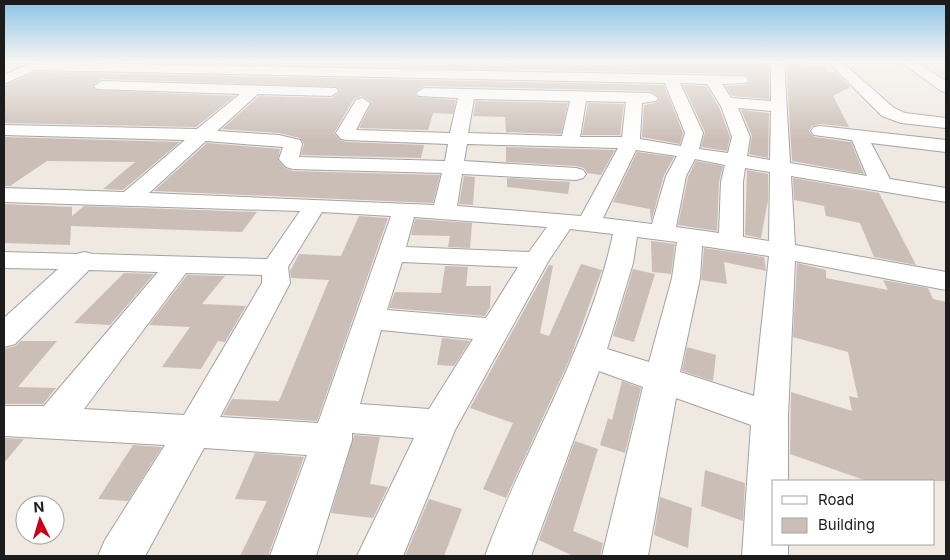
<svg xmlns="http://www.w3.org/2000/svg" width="950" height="560" viewBox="0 0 950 560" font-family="Inter,sans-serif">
  <rect width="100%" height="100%" fill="#efe9e1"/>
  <path fill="#cbbeb7" d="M108,62h174l-4,3z
    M401,62h368v37l-37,-3 -7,-10 21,-1 4,-4 -2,-5 -7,-2 -362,-7h19z
    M786,62h17l1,3 22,2 2,5h7l15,15 -17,9 16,31 -29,-3 -8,2 -3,5 5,6 37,5 13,32 -72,-13z
    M35,72l629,13 19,48 -3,11 -38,-7 2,-32 12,-2 4,-5 -10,-7 -226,-5 -10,7 4,4 38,3 -3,14 -20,-1 -5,17 -69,-2 13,-26 -11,-6 -7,3 -20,34 6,7 7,2 77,3 -3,13 -120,-3 3,-11 -4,-6 -21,-5 -57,-4 37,-33 72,2 10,-7 -4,-4 -235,-8 -10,7 4,4 139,6 -39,31 -192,-4v-37z
    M683,85l23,1 13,21 11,30 -3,14 -26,-4 4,-15z
    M476,101l92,2 -7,31 -55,-2 -1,-15 -32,-1z
    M588,103l36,1 -4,31h-38z
    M741,110l28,3 -1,45 -19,-4 3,-18z
    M4,137l176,5 -57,48 -20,-1 32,-27 -88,-1 -37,25h-6z
    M207,143l73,6 -2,11 7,8 8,3 147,4 -7,28 -279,-12z
    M506,147l109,3 -14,25 -14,-2 -3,-5 -8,-2 -70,-4z
    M637,152l37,5 -10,18 -13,47 -1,-13 -37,-7z
    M696,161l27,5 -4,16 -2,49 -39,-6 10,-48z
    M747,170l21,4v26l-7,38 -16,-3z
    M464,176l11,1 -2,28 -14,-1z
    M507,178l63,4 -2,12 -61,-7z
    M793,178l86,15 37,72 -42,-8 -14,-34 -34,-7 -2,-10 -30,-6z
    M4,204l68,3v9l12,-10 173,6 -15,20 -171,-6 -1,19 -66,-2z
    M359,216l29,2 -71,203 -94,-6 9,-16 47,2 50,-121 -38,-2 -1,-7 9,-17 42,2z
    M415,219l57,4 -2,25 -22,-1 2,-11 -39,-1z
    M651,241l24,3 -4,30 -19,-2z
    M704,248l60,9 2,14 -42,-9 3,22 -26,-4z
    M797,263l29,7v8l62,12 -5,-10 45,8 5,11 13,3v179h-79l-77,-27 1,-62 61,19 -3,-15 9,2 -10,-46 -55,-15z
    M581,264l21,6 -2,5 -29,81 -65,142 -23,-9 30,-66 -43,-15 79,-143 4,1 -13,67 9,3z
    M445,266l23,1 -2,19h25l-1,21 -5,9 -96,-8 6,-16 46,1z
    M633,269l22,5 -21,68 -21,-6z
    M124,273l30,1 -44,51 -36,-2z
    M187,275l38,1 -23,28 44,2 -21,36 -7,-1 -17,28 -39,-2 28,-40 -41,-2z
    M442,338l28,3 -16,25 -17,-1z
    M21,341h36l-39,46 38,1 -13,16h-39v-55l11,-3z
    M687,347l29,8 -3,26 -31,-10z
    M622,381l19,7 -16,65 -25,-8 8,-27 4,2z
    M354,435l26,2 -10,47 18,3 -15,31 -42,-5z
    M4,438l20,1 -20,24z
    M575,441l23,8 -25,82 30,12 -3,13h-27l-34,-16z
    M133,445l29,2 -34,54 -30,-2z
    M255,453l49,4 -36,99h-28l27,-55 -32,-2z
    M705,470l40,13 -2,38 -42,-15z
    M660,497l32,11 -4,40 -34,-13z
    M429,499l33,10 -18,47h-39z"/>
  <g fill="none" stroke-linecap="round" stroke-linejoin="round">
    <g stroke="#a3a3a3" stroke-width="2">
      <path id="minor" d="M33,62l708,14 5,1 2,3 -2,3 -24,1 9,14 40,3v-39h13l6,101 77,13 -15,-36 -38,-5 -3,-4 3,-4 6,-1 126,14v12l-75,-9 19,36 56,9v14l-155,-26 4,69 151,27v18l-151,-29 -7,155v65h-14v63h14v12h-46l9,-131 -75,-27 -28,158h-46l41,-169 -44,-16 -68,185h-46c39,-108 104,-209 128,-322l-43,-5 -21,31 -94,170 -52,126h-46l57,-118 -62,-5v7l-36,116h-46l37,-101 -103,-7 -59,108h-47l7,-16 60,-95 -161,-9v-30h40l114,-134 -69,-2 -74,74 -11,3v-29l54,-49 -54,-1v-16l73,2 7,-2 9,2 174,5 33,-48 -296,-9v-14l120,4 61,-52 -181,-5v-10l193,4 43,-35 -143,-5 -3,-3 8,-5 234,7 3,3 -8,5 -73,-2 -41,37 62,4 21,5 2,4 -3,13 146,4 3,-17 -101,-4 -6,-1 -5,-6 20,-33 6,-2 8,5 -14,27 94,3 8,-35 -39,-2 -3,-3 8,-5 226,5 8,5 -2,3 -14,2 -2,36 41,7 4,-13 -20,-50 -630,-13 -31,14v-9zM680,83l27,1 14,22 11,31 -4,16 -29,-4 4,-16zM474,99l96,2 -8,35 -94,-3zM586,101l40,1 -4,35h-42zM738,108l33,3 -1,49 -23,-4 3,-19zM206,141l77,6 -4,12 7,8 7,2 149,4 -8,32 -285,-12zM467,144l151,4 -37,68 -124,-10 5,-32 114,6 7,-2 3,-4 -3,-4 -7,-2 -112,-7zM636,150l41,6 -11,20 -14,48 -49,-6zM695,159l30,6 -4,17 -2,51 -43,-6 10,-51zM745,168l25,4 -1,69 -26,-4v-55zM322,212l69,4 -73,207 -98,-6 70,-134 -2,-16zM414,217l133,10 -18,25 -123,-5zM637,237l40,5 -5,36 -23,84 -42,-13 26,-86zM702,246l67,10 -15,140 -74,-24 20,-94zM402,262l116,5 -32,51 -99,-8zM186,273l76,2v8l-78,132 -100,-6zM381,330l92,9 -44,70 -69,-5z
        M828,62h14l52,46 11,5 41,5v10l-45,-5 -19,-7z
        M901,62h15l30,19v11l-5,-1z"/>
    </g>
    <use href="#minor" fill="#fff" fill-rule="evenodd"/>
  </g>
  <linearGradient id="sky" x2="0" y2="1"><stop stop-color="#8ac3e5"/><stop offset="0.44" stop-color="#f8f5f2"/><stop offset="1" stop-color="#f8f5f2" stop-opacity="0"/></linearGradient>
  <rect width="950" height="140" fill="url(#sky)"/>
  <rect width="950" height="560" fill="none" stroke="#1c1c1c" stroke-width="10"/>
  <rect x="772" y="480" width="162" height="65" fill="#ffffff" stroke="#a4a4a4"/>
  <rect x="782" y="496" width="25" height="8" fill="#ffffff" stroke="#a4a4a4"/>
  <text x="818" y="505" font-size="15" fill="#1c1c1c">Road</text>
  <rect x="782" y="518" width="25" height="15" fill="#cbbeb7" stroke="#a4a4a4"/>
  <text x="818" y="530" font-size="15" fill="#1c1c1c">Building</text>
  <g transform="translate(40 520) rotate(355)"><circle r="24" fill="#ffffff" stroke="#a4a4a4"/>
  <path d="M0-4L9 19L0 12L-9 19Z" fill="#c90017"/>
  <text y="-8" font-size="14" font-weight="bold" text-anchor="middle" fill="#1c1c1c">N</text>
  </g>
</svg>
